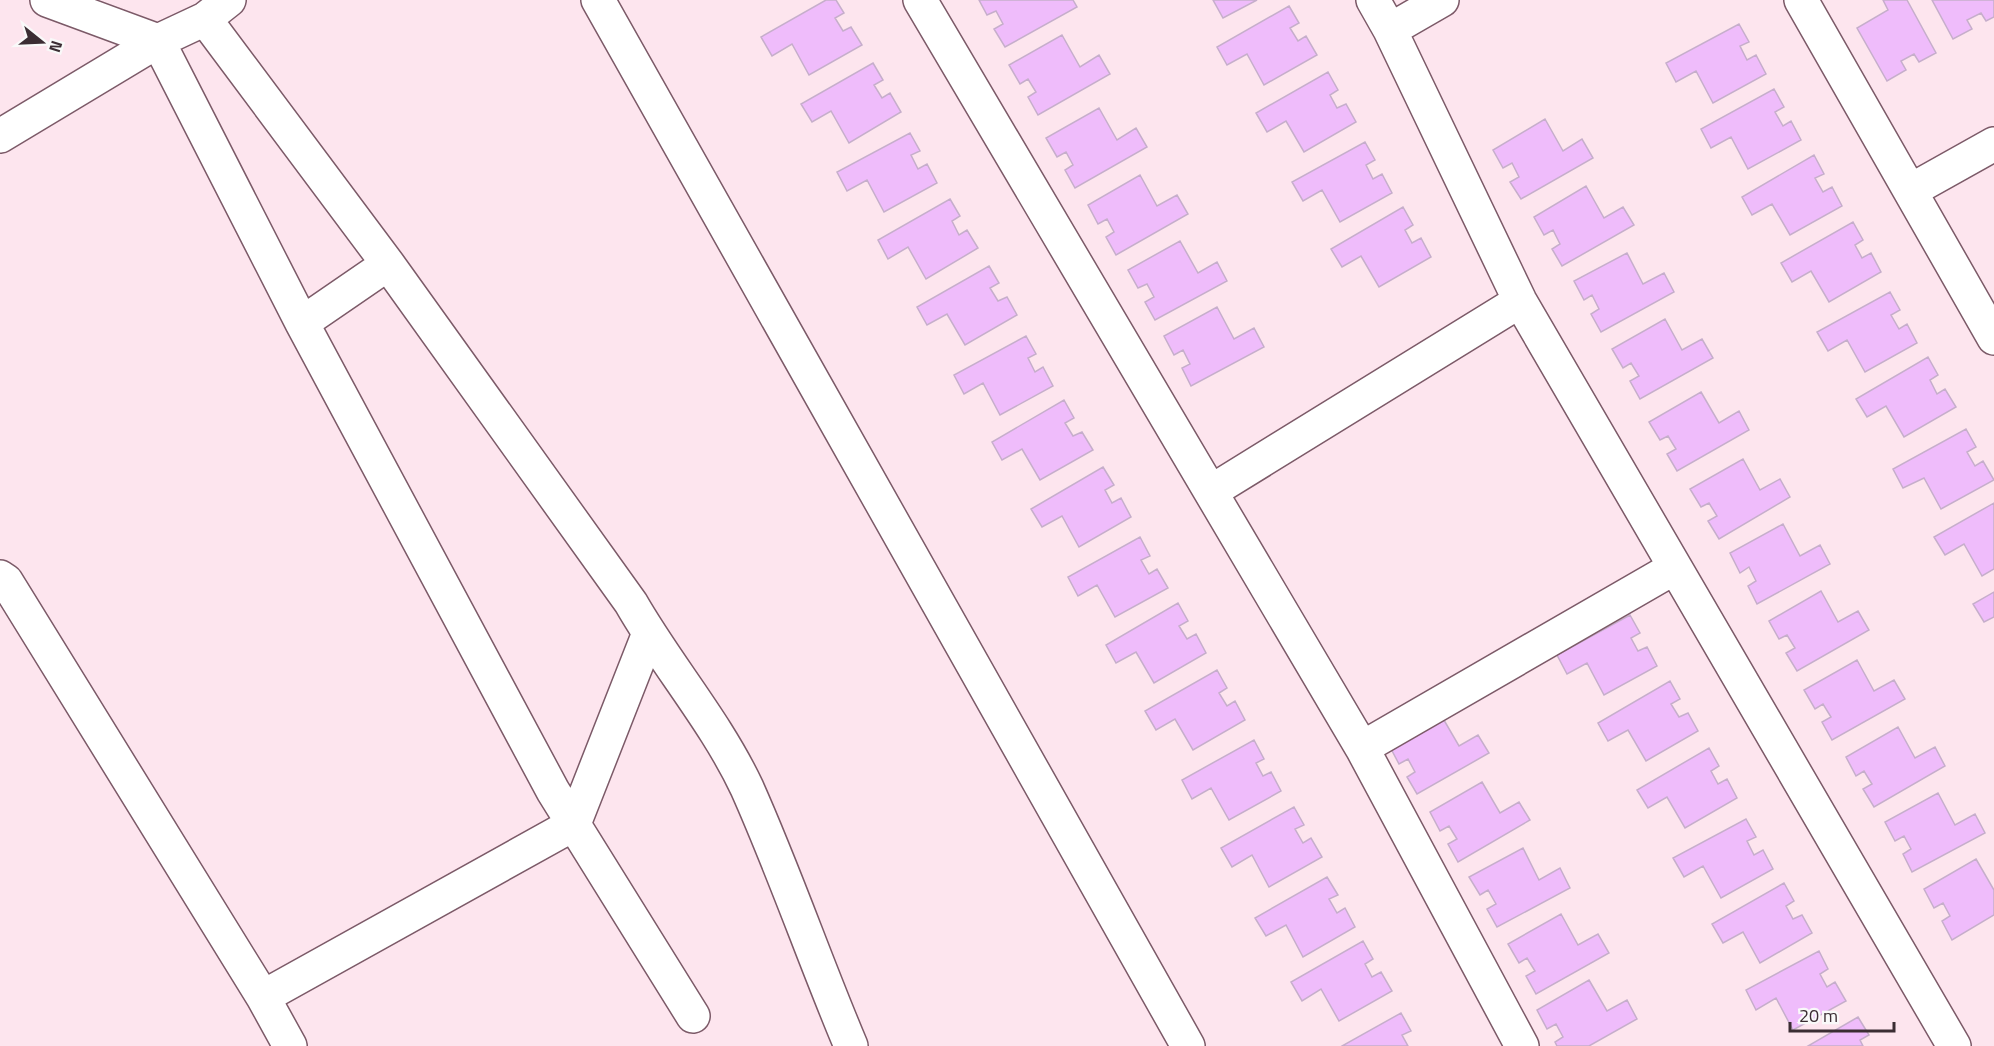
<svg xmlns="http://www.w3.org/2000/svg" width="1994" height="1046" viewBox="0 0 1994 1046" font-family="'Titillium Web',sans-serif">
  <rect width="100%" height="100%" fill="#fde5ee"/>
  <path fill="#efbcfb" stroke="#c6aecb" stroke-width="1.5" d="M826,0h10l8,13 -9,5 8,13 8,-4 11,18 -53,30 -17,-31 -20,12 -11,-19z
    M979,0h94l4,7 -72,40 -11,-18 9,-5 -7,-13 -9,4z
    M1213,0h44l-34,18z
    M1883,0h24l29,53 -17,9 -5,-8 -13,7 5,9 -19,11 -30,-53 31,-18z
    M1932,0h62v17l-8,4 -5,-8 -14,7 5,9 -19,10z
    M1289,6l10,17 -9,5 8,13 8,-5 11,19 -53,30 -17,-31 -20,11 -10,-18z
    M1739,24l10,18 -9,4 7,14 9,-5 10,19 -53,29 -17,-32 -20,11 -10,-19z
    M1062,35l18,32 19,-12 11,19 -72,41 -10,-18 8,-5 -8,-13 -8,5 -11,-19z
    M873,63l10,17 -9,5 8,13 8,-5 11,19 -52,31 -18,-32 -19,11 -11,-18z
    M1328,72l10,18 -8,5 7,13 9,-4 10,18 -52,30 -18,-31 -19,11 -11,-19z
    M1774,89l10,18 -9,5 8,14 8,-5 10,19 -53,29 -17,-32 -20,11 -10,-19z
    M1099,108l18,32 19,-12 11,19 -72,41 -10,-18 8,-5 -7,-13 -9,5 -11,-19z
    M1545,119l18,32 19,-12 11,19 -72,41 -11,-17 9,-5 -7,-14 -9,5 -10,-18z
    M910,133l10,18 -9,4 7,14 9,-5 10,19 -53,29 -17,-32 -20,11 -10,-19z
    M1365,142l10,18 -9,5 7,14 9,-5 10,19 -52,29 -18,-32 -19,11 -11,-19z
    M1814,155l10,19 -9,4 8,14 9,-5 10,19 -52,29 -18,-31 -20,11 -10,-18z
    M1140,175l17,31 20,-11 11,19 -72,41 -10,-18 8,-5 -7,-13 -9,5 -10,-19z
    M1586,186l18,32 19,-11 11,18 -72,41 -10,-17 8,-5 -7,-14 -9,5 -10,-18z
    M950,199l10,17 -8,5 7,14 8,-5 11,18 -52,31 -18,-32 -20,12 -10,-19z
    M1403,207l10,18 -8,5 7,13 9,-5 10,19 -52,30 -18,-31 -19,11 -11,-18z
    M1853,222l10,18 -8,5 7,13 9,-5 10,19 -52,30 -18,-31 -19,11 -11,-19z
    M1180,241l18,32 19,-11 10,19 -72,39 -10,-18 9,-5 -7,-13 -9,4 -10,-18z
    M1627,253l16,31 21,-11 10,19 -73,40 -10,-18 8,-5 -7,-14 -8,5 -10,-19z
    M989,266l10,17 -9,5 8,13 9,-4 10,18 -52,30 -18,-31 -20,11 -10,-18z
    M1890,292l10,18 -9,5 8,14 8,-5 10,19 -52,29 -18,-32 -19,11 -11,-19z
    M1217,307l17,32 20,-11 10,19 -73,39 -9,-18 8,-4 -7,-14 -9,5 -10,-19z
    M1665,319l17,31 20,-11 11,19 -73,41 -10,-18 9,-5 -8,-13 -8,5 -11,-19z
    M1026,336l10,18 -8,4 7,14 8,-5 10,19 -53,29 -17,-32 -19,11 -10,-19z
    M1928,357l10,18 -8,5 7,14 8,-5 11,18 -52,30 -18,-31 -19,11 -11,-18z
    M1701,392l18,31 20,-12 10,19 -72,41 -10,-17 9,-5 -8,-13 -8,4 -11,-18z
    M1064,400l10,18 -9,5 8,13 9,-4 11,18 -53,30 -18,-31 -20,11 -10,-18z
    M1966,429l10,18 -9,5 8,14 8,-5 11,19 -53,29 -17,-31 -21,10 -10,-19z
    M1743,459l17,31 20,-11 10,18 -71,42 -11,-18 9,-5 -8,-13 -8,4 -11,-18z
    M1103,467l11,18 -9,5 7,13 9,-5 10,19 -52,30 -17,-31 -20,11 -11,-18z
    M1994,503v66l-12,7 -18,-32 -19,11 -11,-18z
    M1783,524l17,32 20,-11 10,19 -73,40 -9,-18 8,-5 -7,-14 -9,6 -10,-20z
    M1140,537l10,19 -9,4 8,14 8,-5 11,19 -53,29 -18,-32 -19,11 -10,-19z
    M1821,591l17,31 20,-11 11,19 -72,41 -11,-18 9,-5 -8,-13 -8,4 -10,-18z
    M1994,592v25l-10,5 -11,-18z
    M1178,603l10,18 -9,5 8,13 9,-5 10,19 -52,30 -18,-31 -20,11 -10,-18z
    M1630,615l10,18 -9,5 7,13 9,-4 10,19 -53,29 -17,-32 -20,11 -10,-19z
    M1857,660l17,31 20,-11 11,19 -73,41 -10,-18 9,-5 -8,-13 -8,5 -11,-19z
    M1217,670l10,18 -8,5 8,13 8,-5 10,19 -52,30 -18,-31 -19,11 -11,-19z
    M1670,681l10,18 -9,5 8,13 9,-4 10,18 -52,30 -18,-31 -20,11 -10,-18z
    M1441,715l18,31 19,-11 11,18 -72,41 -10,-17 8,-5 -7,-13 -9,5 -10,-19z
    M1898,727l17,31 20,-11 10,19 -71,41 -11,-18 9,-5 -8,-13 -8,5 -10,-19z
    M1254,740l10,19 -8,4 7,13 8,-4 10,19 -52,29 -18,-32 -19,11 -10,-19z
    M1709,748l10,18 -8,5 7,13 9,-5 10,19 -52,30 -18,-31 -19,11 -11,-18z
    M1482,782l18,31 19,-11 11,18 -72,42 -10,-18 9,-5 -8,-13 -9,5 -10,-19z
    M1938,793l17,32 20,-11 10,19 -73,39 -9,-18 8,-5 -7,-13 -9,5 -10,-19z
    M1294,807l10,18 -9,4 8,14 8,-5 11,19 -53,30 -17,-32 -20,12 -11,-19z
    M1746,819l10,18 -9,4 7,14 9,-5 10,19 -52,29 -18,-32 -19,11 -11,-19z
    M1523,848l16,32 21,-12 10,20 -73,39 -10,-18 9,-5 -8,-14 -8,5 -11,-18z
    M1976,859l18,31v25l-42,25 -10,-19 8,-5 -7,-13 -9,5 -10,-19z
    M1327,877l11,18 -9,4 8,14 8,-5 10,19 -52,30 -17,-32 -20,11 -11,-18z
    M1784,883l10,18 -8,5 7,13 9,-4 10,18 -52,30 -17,-31 -20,11 -11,-19z
    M1561,914l17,31 20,-11 11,19 -73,41 -10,-18 9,-5 -8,-13 -8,5 -11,-19z
    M1363,941l10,18 -8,5 7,13 9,-5 11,19 -53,30 -18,-32 -19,12 -11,-19z
    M1819,951l9,18 -8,5 7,13 8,-5 11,19 -53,29 -17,-32 -20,12 -10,-20z
    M1589,980l18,31 20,-11 10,19 -48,27h-32l-2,-4 8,-5 -7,-13 -9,5 -10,-19z
    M1401,1013l10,18 -9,4 6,11h-66z
    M1858,1017l11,18 -9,5 3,6h-55z"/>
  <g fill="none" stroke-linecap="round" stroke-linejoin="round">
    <g stroke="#7c5a68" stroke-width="36">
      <path id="minor" d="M47,0l111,41 144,282 251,468 140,225
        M598,0l590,1046
        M920,0l442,748 160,298
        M1373,0l17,30 130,271 434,745
        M1801,0l193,338
        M205,19l183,245 243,339c36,63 85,119 116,185 38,85 68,173 104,258
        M1390,30l52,-30
        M0,136l158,-95 47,-22 24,-19
        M1910,191l84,-47
        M302,323l86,-59
        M1212,491l308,-190
        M0,577l6,4 257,416 27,49
        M1362,748l312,-180
        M263,997l311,-173 75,-191"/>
    </g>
    <use href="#minor" stroke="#fff" stroke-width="33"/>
  </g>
  <g transform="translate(42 42) rotate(108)" stroke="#f9f9f9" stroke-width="4.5" paint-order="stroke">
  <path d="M0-4.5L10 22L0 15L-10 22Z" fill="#3b2d33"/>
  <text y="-9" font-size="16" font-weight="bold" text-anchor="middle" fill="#3b2d33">N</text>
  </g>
  <path d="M1790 1022v9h104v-9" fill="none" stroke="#3b2d33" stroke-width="3"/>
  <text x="1799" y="1022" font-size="18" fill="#3b2d33" stroke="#f9f9f9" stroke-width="4.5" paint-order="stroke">20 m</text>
</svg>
